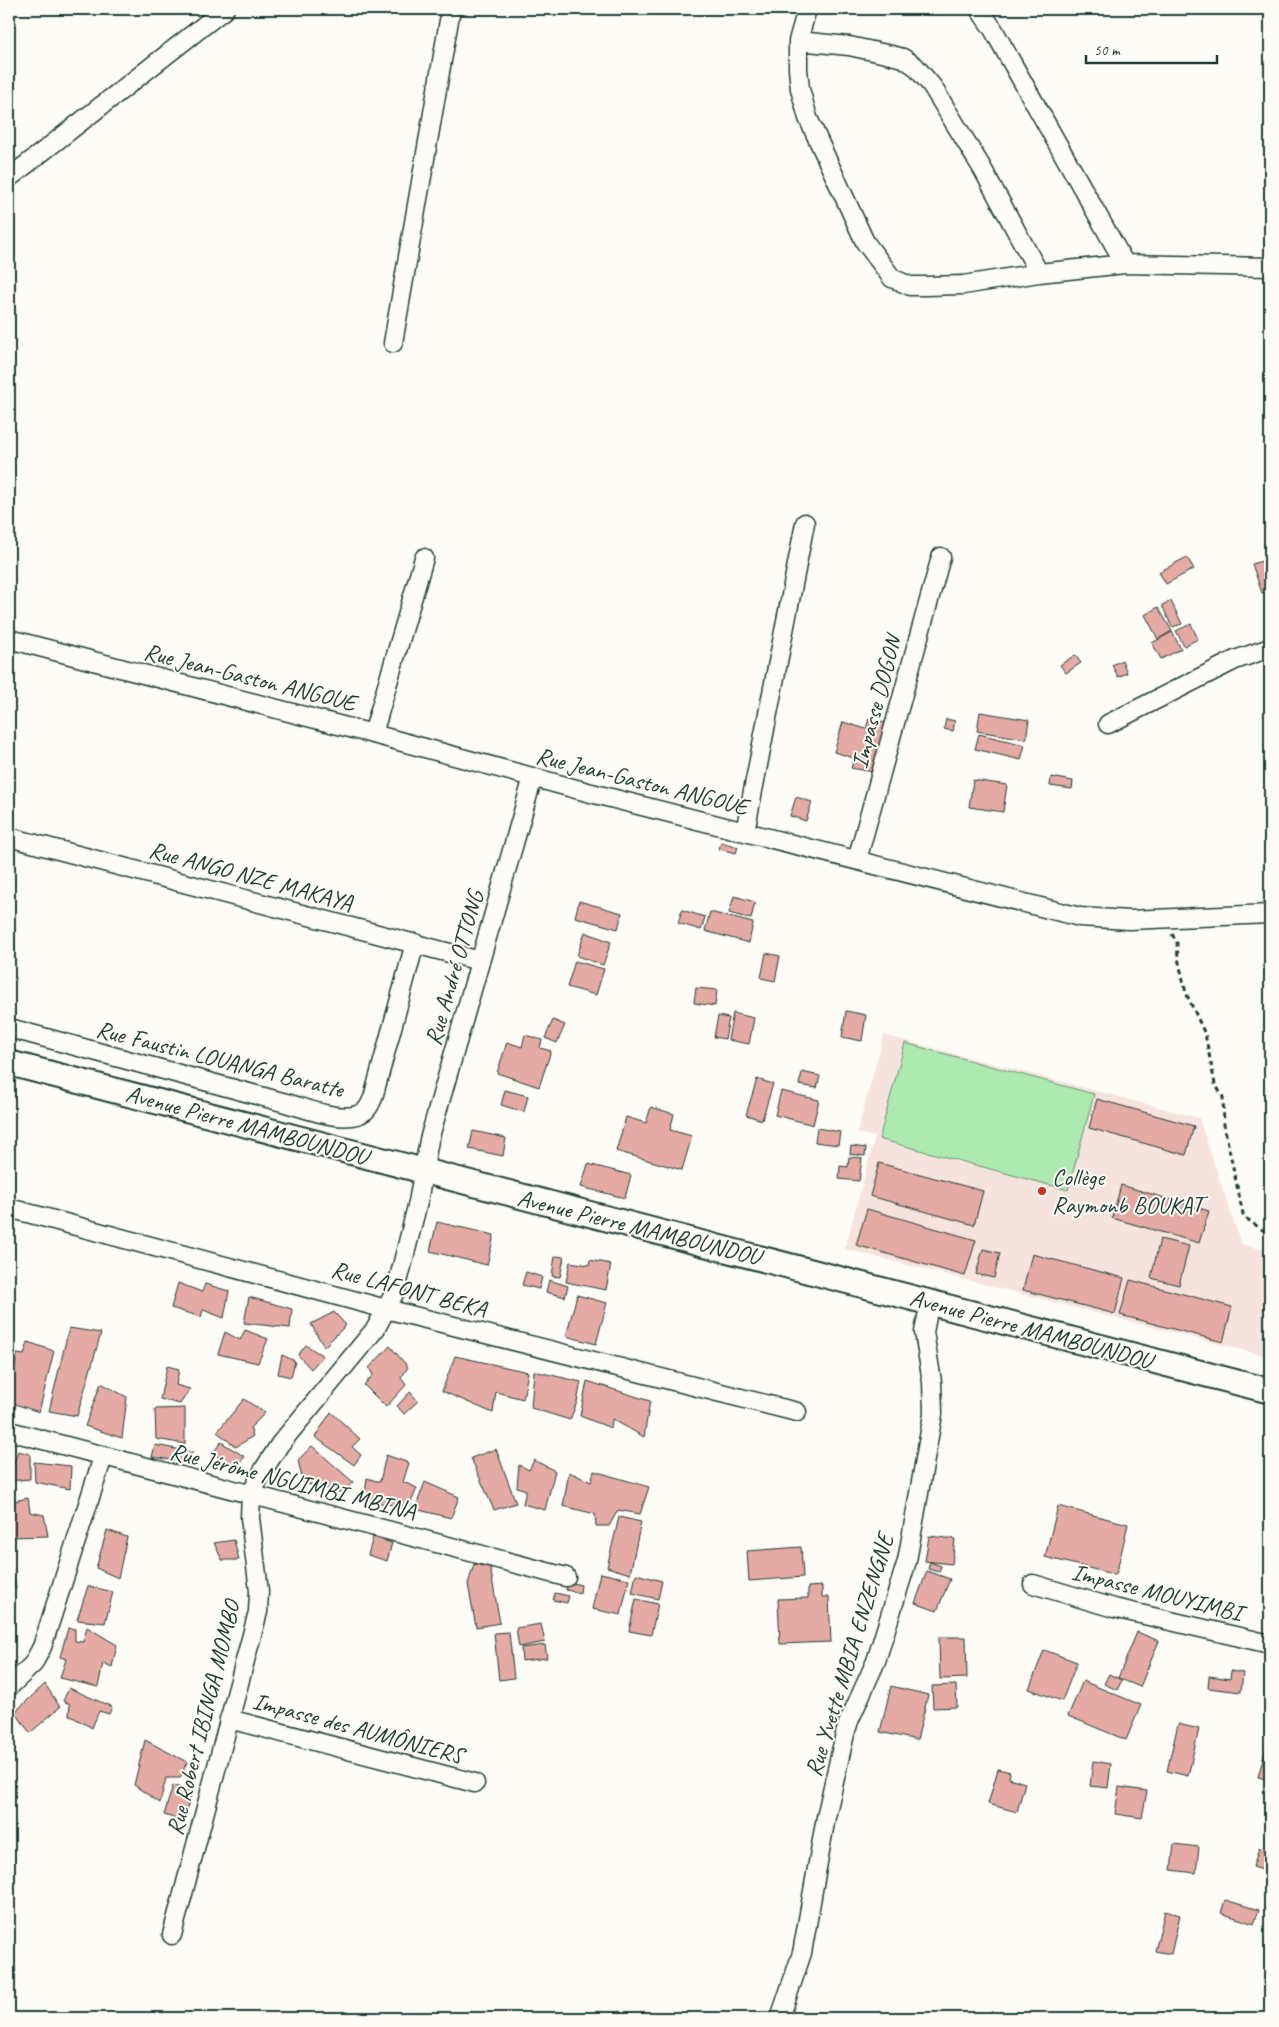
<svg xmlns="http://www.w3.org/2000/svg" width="1279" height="2027" viewBox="0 0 1279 2027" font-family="Caveat,sans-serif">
  <rect width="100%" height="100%" fill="#fdfcf7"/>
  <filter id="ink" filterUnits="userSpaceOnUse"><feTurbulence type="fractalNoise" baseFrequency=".02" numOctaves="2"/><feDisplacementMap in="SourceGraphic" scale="10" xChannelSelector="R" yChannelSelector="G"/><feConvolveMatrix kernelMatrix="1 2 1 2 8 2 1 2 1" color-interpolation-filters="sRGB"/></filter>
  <g filter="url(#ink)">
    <path fill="#f6e3de" d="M884,1035l315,83 42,126 29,7v106l-425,-108 30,-112 -18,-4z"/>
    <path fill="#adeab0" stroke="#669472" d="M905,1043l189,51 -26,96 -189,-51z"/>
    <path fill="#e5aaa4" stroke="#1f3d34" d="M1187,557l7,12 -28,15 -7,-12z
      M1268,559l2,7v25l-8,2 -10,-29z
      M1171,601l11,23 -10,3 -10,-22z
      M1158,607l14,24 -14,8 -13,-24z
      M1191,624l7,15 -14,7 -8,-15z
      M1172,632l9,17 -20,10 -9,-16z
      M1075,655l6,8 -15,10 -6,-8z
      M1122,660l5,13 -9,4 -6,-12z
      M980,712l49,8 -3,19 -49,-8z
      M869,718l18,5 -14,49 -22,-4 3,-10 -20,-6 9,-30 23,7z
      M946,719l9,2 -2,10 -9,-2z
      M979,734l46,11 -4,15 -46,-11z
      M1051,777l22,4 -1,8 -22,-3z
      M973,780l34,5 -4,27 -34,-5z
      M796,797l16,5 -6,19 -16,-5z
      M721,842l17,5 -2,6 -17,-4z
      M734,896l21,6 -4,17 -22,-6z
      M579,901l43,12 -4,16 -43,-12z
      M682,910l23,7 -4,13 -23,-7z
      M710,912l43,11 -4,20 -44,-12z
      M585,932l26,10 -8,23 -26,-9z
      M766,953l14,3 -5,25 -14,-3z
      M575,961l29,8 -8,26 -29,-8z
      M696,988l21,2 -2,16 -21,-3z
      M846,1011l20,4 -4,26 -20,-4z
      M733,1013l21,5 -5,26 -21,-4z
      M718,1016l11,2 -4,21 -11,-2z
      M553,1020l12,5 -8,18 -12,-5z
      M525,1035l17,5 -2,8 11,3 -12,36 -42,-14 10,-31 15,5z
      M802,1072l18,4 -3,12 -18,-3z
      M757,1079l16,5 -11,36 -16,-5z
      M505,1090l23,6 -4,16 -23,-7z
      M781,1091l38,9 -6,25 -38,-10z
      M1097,1099l97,27 -8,29 -97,-27z
      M651,1107l23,7 -4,16 22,6 -10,34 -66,-19 10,-34 20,6z
      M817,1128l23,4 -2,13 -23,-3z
      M473,1131l33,7 -3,18 -34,-7z
      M851,1146l15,2 -1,8 -15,-2z
      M849,1157l13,1 -3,23 -20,-2 1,-13 8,1z
      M879,1163l104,28 -9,34 -104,-29z
      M588,1164l43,11 -6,23 -44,-11z
      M1121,1185l88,26 -10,32 -87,-25z
      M867,1209l109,31 -11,36 -109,-31z
      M437,1222l57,13 -7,30 -57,-14z
      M1160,1239l29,7 -10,39 -28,-7z
      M983,1249l17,4 -6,25 -18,-4z
      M1032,1254l92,24 -9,36 -92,-24z
      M555,1256l9,1 -4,20 -8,-1z
      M590,1260l21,4 -5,26 -40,-8 4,-20 19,3z
      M526,1272l16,5 -3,12 -17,-4z
      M549,1280l19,6 -3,11 -19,-5z
      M1130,1280l102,27 -9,35 -103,-27z
      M178,1283l24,9 3,-8 24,7 -5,27 -21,-8 -2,7 -30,-9z
      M577,1295l30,8 -11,41 -30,-8z
      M249,1297l43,12 -2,19 -46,-5z
      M334,1312l12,13 -22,22 -13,-23z
      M69,1328l32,5 -24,83 -28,-5z
      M245,1330l23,9 -10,24 -40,-9 7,-22 15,8z
      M28,1342l26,9 -15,61 -30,-10 8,-48 7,1z
      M306,1345l17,11 -12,13 -13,-14z
      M390,1346l18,21 -7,11 5,7 -20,22 -22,-22 9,-10 -4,-7z
      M282,1355l13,6 -4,16 -13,-3z
      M455,1356l73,16 -5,27 -27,-7 -3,21 -51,-22z
      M167,1366l12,3 -3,16 14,4 -10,15 -20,-5z
      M534,1371l47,11 -4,20 -7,18 -39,-12z
      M587,1381l63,20 -6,36 -32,-18 -1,9 -31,-12z
      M101,1383l26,14 -5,41 -37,-12z
      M410,1392l8,9 -14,13 -7,-8z
      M244,1399l21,14 -15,15 3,8 -17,11 -19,-15z
      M185,1408v36l-29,-5 -1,-30z
      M331,1412l29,27 -8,8 9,8 -7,10 -39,-28z
      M221,1442l24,15 -12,12 -20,-16z
      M155,1445l38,7 -8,10 -33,-5z
      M312,1446l41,36 -10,11 -40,-10 -5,-23z
      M496,1449l20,54 -22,7 -23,-52z
      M18,1451l12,3v25l-21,2v-5z
      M386,1455l23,8 -6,19 14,6 -8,19 -45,-6 3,-23 13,4z
      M534,1460l21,11 -10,39 -22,-6 3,-14 -9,-3 2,-22 10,5z
      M34,1462l37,4 -1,23 -35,-7z
      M594,1471l55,16 -9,27 -22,-4 -9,16h-13l-1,-12 -32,-8 6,-34 22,10z
      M425,1482l34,15 -8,21 -36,-9z
      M28,1498l2,14 14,3 4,21 -39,1v-35z
      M1058,1506l70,18 -12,51 -71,-18z
      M619,1517l22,5 -11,52 -23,-7z
      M107,1530l20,7 -9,41 -22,-10z
      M929,1536l26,3 -3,25 -27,-3z
      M373,1537l19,6 -5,18 -19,-6z
      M234,1540l5,20h-17l-8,-17z
      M801,1547l2,30 -54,4 -2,-30z
      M9,1557l7,32 -7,2z
      M930,1562l11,4 -2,6 -11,-3z
      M474,1564l16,3 10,56 -24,4 -8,-43z
      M927,1571l23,8 -13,32 -22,-8z
      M600,1573l29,6 -8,36 -29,-6z
      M636,1574l26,7 -4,18 -26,-6z
      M568,1582l13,3 -1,8 -14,-3z
      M88,1586l25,6 -8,31 -28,-3z
      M822,1586v11h7l2,45 -51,2 -2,-45 30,-1v-11z
      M555,1593l14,3 -2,7 -14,-3z
      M636,1599l22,5 -7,31 -22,-4z
      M541,1624l4,18 -26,5 -3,-19z
      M87,1627l30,18 -5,22 -9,-4 -5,24 -38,-9 6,-19 -6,-2 8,-29 7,1v12l8,1z
      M509,1632l5,46 -15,2 -5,-47z
      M1137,1632l22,9 -19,46 -22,-9z
      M939,1637h27l1,41 -27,1z
      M545,1645l2,13 -25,3 -1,-13z
      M1044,1650l33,12 -15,39 -33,-12z
      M1231,1671l12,2 -2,19 -33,-4 1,-12 21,3z
      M1109,1674l13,6 -5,10 -13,-6z
      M1083,1681l58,24 -15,35 -58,-24z
      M45,1684l15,23 -30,26 -15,-21z
      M956,1685l1,22 -24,1 -1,-22z
      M891,1686l37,9 -11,45 -37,-8z
      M69,1688l43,19 -3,7 -10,-3 -7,17 -23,-13 1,-11 -7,-3z
      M1178,1724l21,5 -11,47 -21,-5z
      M145,1740l42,22 -7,16h-14l-6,25 -26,-18z
      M1268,1740l2,1v39l-12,-3z
      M1093,1761l18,3 -3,24 -18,-2z
      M998,1769l12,3 -1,6 16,5 -8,29 -29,-8z
      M173,1785l19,6 -9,30 -19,-6z
      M1119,1787l28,4 -5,27 -27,-4z
      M1174,1844l25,3 -3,26 -25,-3z
      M1259,1848l11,4v20l-17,-5z
      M1225,1900l34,10 -5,14 -33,-11z
      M1165,1911l15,4 -9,39 -16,-3z"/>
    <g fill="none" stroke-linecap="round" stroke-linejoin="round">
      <g stroke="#1f3d34" stroke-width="21">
        <path id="street" d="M807,9l-9,32v28l2,20 8,29 57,124 27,36 18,8h15l38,-1 76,-12 86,-9 145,3
          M979,9l14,20 132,235
          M798,41l51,5 42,9 12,3 12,8 17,20 50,82 57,105
          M9,178l216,-169
          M393,343l58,-334
          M9,639l364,95 218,59 489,124 49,3 141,-6
          M1108,724l127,-64 35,-12
          M373,734l51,-176
          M745,832l60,-309
          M9,837l471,124
          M857,860l84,-303
          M9,1028l277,75c21,6 61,22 79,8 4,-3 6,-9 8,-13l42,-155
          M9,1208l377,101 411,103
          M9,1431l557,146
          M1033,1584l81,24 156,36
          M9,1687l24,-23 9,-17 61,-190
          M229,1719l246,64
          M172,1935l86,-323 1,-21 -9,-73 1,-24 13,-25 16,-25 96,-116 20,-38 22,-88 11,-62 104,-363
          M780,2018l22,-65 24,-136 19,-83 4,-13 27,-60 31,-100 26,-147 -1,-32 -8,-50 6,-30"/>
      </g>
      <g stroke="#1f3d34" stroke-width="28">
        <path id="secondary" d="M9,1063l1261,328"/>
      </g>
      <path stroke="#1f3d34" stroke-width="3" stroke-dasharray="5 4" stroke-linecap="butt" d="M1172,934l5,9 1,15 8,35 19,41 10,50 8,13 1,28 19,89 4,5 23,16"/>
      <use href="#street" stroke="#fdfcf7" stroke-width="18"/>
      <use href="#secondary" stroke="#fdfcf7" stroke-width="24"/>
    </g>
  </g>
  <circle fill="#c8321e" stroke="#fdfcf7" stroke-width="2" cx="1042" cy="1191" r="5"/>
  <g text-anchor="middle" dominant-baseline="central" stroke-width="4" stroke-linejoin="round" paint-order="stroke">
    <g font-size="24" fill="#1f3d34" stroke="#fdfcf7">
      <text transform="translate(250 677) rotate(14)">Rue Jean-Gaston ANGOUE</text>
      <text transform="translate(876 702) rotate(-75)">Impasse DOGON</text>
      <text transform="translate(642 781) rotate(14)">Rue Jean-Gaston ANGOUE</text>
      <text transform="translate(251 876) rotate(15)">Rue ANGO NZE MAKAYA</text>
      <text transform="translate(454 968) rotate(-74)">Rue André OTTONG</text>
      <text transform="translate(220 1059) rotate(14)">Rue Faustin LOUANGA Baratte</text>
      <text transform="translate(247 1125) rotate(15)">Avenue Pierre MAMBOUNDOU</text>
      <text transform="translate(639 1227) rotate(14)">Avenue Pierre MAMBOUNDOU</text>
      <text transform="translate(409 1289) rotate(15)">Rue LAFONT BEKA</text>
      <text transform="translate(1031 1329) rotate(15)">Avenue Pierre MAMBOUNDOU</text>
      <text transform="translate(293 1481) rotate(14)">Rue Jérôme NGUIMBI MBINA</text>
      <text transform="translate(1157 1592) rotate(14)">Impasse MOUYIMBI</text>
      <text transform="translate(849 1655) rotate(-73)">Rue Yvette MBIA ENZENGNE</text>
      <text transform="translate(203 1718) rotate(-76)">Rue Robert IBINGA MOMBO</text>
      <text transform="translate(358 1728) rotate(15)">Impasse des AUMÔNIERS</text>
    </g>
    <g font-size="24" fill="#1f3d34" stroke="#fdfcf7" text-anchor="start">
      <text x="1052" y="1177">Collège<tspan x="1052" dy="28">Raymonb BOUKAT</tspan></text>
    </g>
  </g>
  <rect width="1279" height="2027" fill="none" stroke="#fdfcf7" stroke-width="30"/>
  <rect x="15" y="15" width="1249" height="1997" fill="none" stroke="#1f3d34" stroke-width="2" filter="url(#ink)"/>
  <path d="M1086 55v8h131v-8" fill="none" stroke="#1f3d34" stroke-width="2.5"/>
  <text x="1094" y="55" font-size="15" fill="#1f3d34" stroke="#fdfcf7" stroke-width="4" paint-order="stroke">50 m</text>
</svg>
